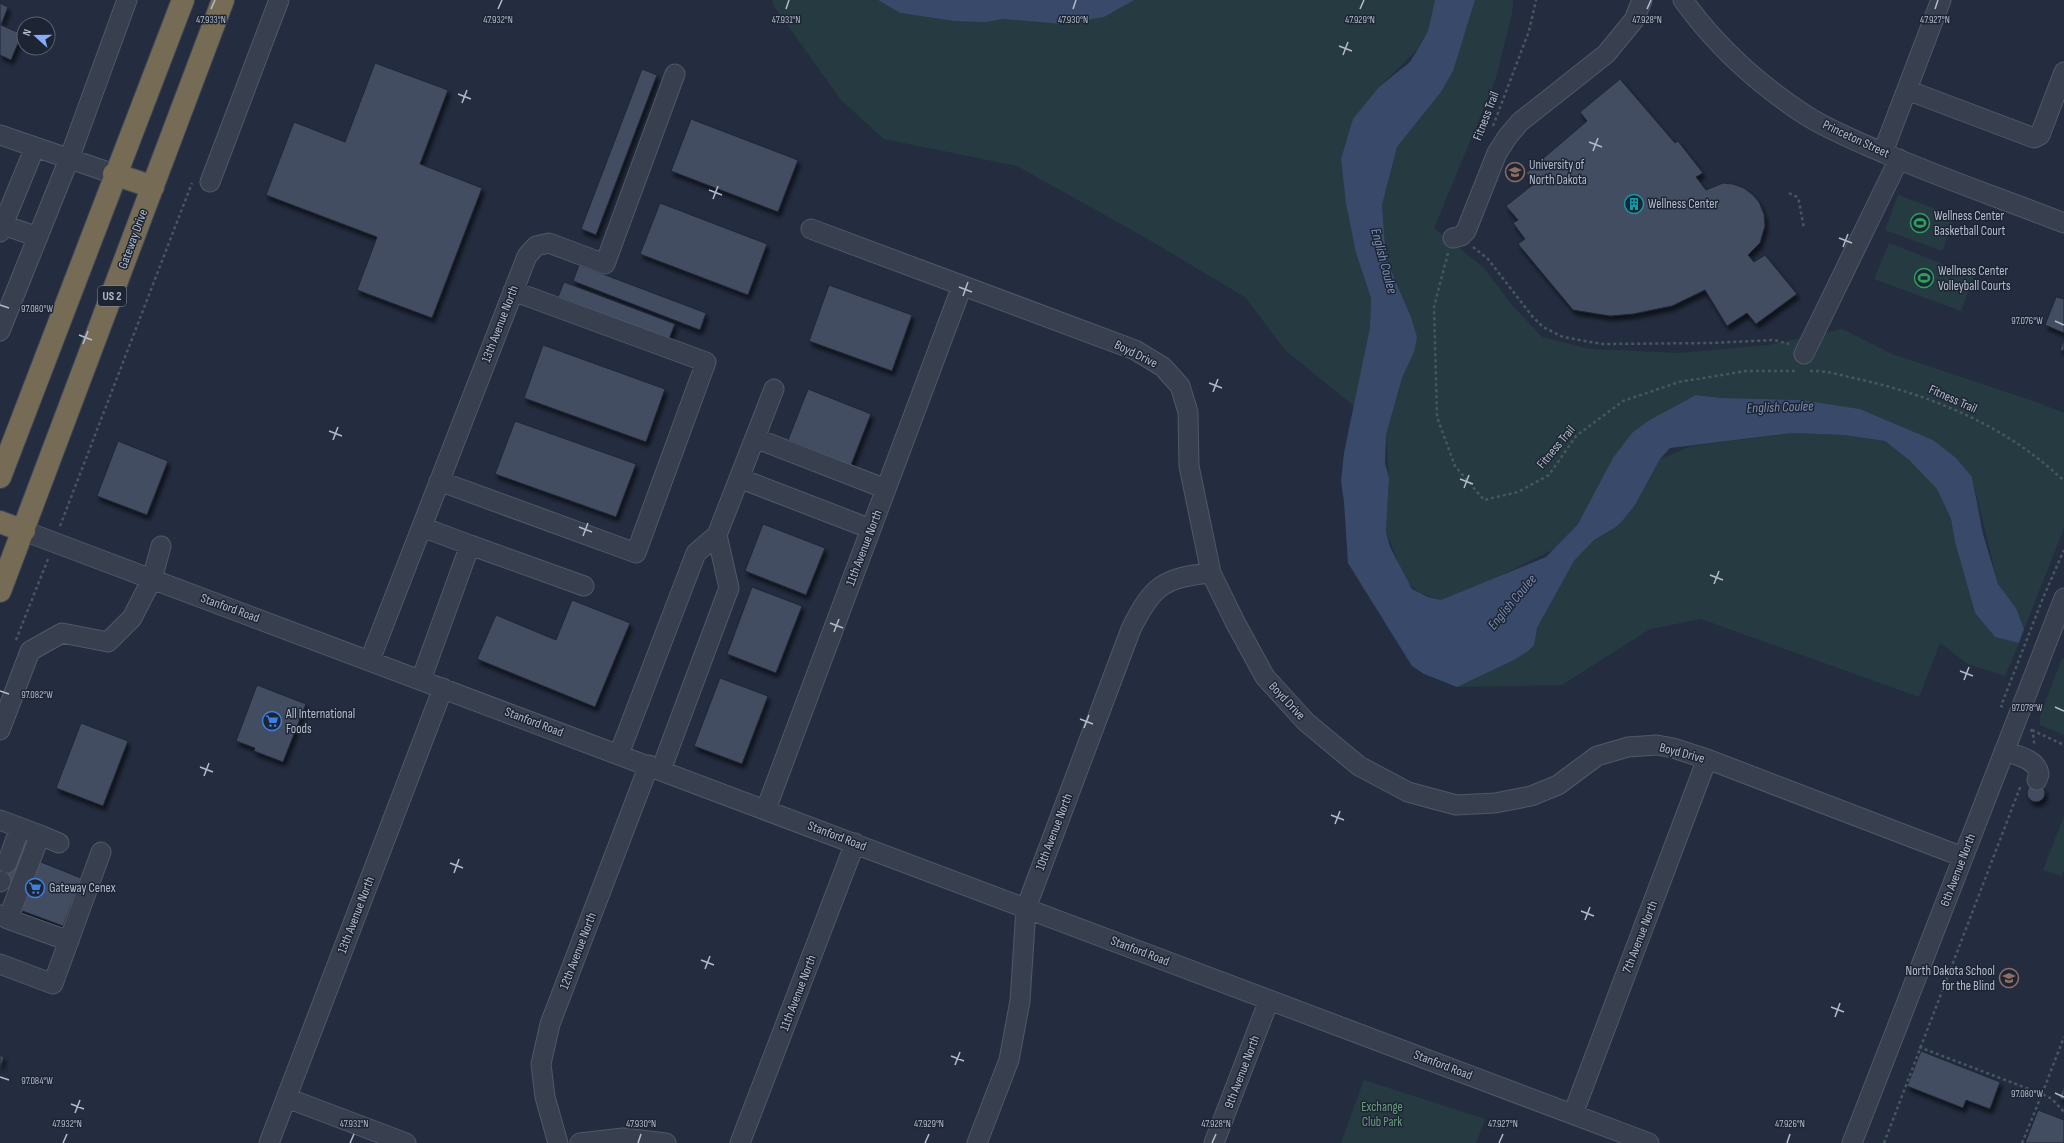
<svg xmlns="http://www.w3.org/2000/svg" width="2064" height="1143" viewBox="0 0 2064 1143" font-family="'Sofia Sans Condensed',sans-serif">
  <defs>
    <filter id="shadow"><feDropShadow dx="2.5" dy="4.5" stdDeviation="2" flood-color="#0009"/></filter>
  </defs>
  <rect width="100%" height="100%" fill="#242d40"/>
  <path fill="#263b41" d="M772,0h106l22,13 54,8 66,-2 114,-19h301l-7,31 -10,18 -39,38 -38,72 5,45 10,49 15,45 -1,29 -16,79 -69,-56 -40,-53 -104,-62 -124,-69 -133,-27 -43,-39 -67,-94z
    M1475,0h38l-1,14 -17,67 -61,147 50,40 27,36 31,33 47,12 91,4 89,-8 73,-16 50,25 144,48 28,11v115l-40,101 -8,-21 -18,-24 -26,-107 -39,-37 -73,-31 -59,-9 -79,-2 -26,-3 -142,154 -60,30 -53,21 -21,-7 -14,-12 -20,-49 3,-54 -3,-43 16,-57 12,-26 -3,-35 -25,-58 -4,-54 15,-58 44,-55 11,-21z
    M1898,195l57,21 -13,35 -57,-21z
    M1889,243l85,33 -13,35 -87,-32z
    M1793,433l51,2 41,6 24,19 28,29 14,30 4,23 20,71 20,24 24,6 -14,33 -37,-12 -28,-21 -21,54 -218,-78 -51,10 -88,56 -105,2 57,-27 13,-8 10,-24 37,-67 20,-21 22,-13 19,-22 25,-46 32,-13z
    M2062,659h2v76l-24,-10v-9z
    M2064,816v54l-2,6 -19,-6z
    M1364,1080l121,39 -9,24h-135z"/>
  <path fill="#394969" d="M878,0h256l-30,17 -41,7 -60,-5 -17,3 -32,-1 -54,-8z
    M1435,0h40l-22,71 -12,21 -44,55 -15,58 4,54 25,58 6,20 -3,15 -12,26 -16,57 -1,28 4,15 -3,54 4,15 22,42 16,8 13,3 105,-43 32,-33 35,-66 19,-25 16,-12 48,-26 26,3 79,2 59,9 73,31 23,18 16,19 11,57 15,50 18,24 8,21 -5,14 -24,-6 -20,-24 -20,-71 -4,-23 -14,-30 -28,-29 -24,-19 -41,-6 -51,-2 -123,15 -10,11 -25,46 -12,15 -7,7 -22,13 -20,21 -37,67 -3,17 -7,7 -13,8 -57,27 -33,-13 -12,-8 -64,-103 -4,-61 -3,-21 3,-28 26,-126 1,-29 -15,-45 -10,-49 -5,-45 12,-40 26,-32 31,-25 8,-13 10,-18z"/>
  <path fill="#434d62" stroke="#1f2736" filter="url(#shadow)" d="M0,3l8,4 -7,18 21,9 -11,26 -11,-5z
    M375,63l73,27 -28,74 62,24 -50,130 -75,-28 20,-53 -111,-42 28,-73 51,20z
    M642,69l15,6 -61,160 -15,-6z
    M1620,79l55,64 3,-2 25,32 -7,4 10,13 17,-7 10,1 11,4 9,7 6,7 5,12 1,12 -5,17 -12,12 6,7 11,-7 32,39 -41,30 -9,-11 -20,13 -22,-36 -33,16 -39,8 -23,2 -37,-6 -55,-66 7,-5 -12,-16 5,-3 -12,-14 29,-23 -9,-10 61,-52 -7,-9z
    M691,119l107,41 -20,52 -107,-41z
    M660,203l107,41 -19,51 -108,-41z
    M579,265l127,48 -6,17 -127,-49z
    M564,282l111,42 -6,15 -111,-42z
    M829,285l83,30 -20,56 -83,-30z
    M2056,297l8,2v34l-19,-8z
    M2064,339v12l-4,-1z
    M543,345l122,44 -19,53 -122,-44z
    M808,389l63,25 -20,51 -63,-25z
    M515,421l121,43 -20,53 -121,-43z
    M118,441l50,20 -21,54 -50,-19z
    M763,524l62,24 -19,47 -61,-24z
    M752,587l50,19 -26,67 -49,-19z
    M572,600l58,23 -35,84 -118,-48 19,-44 60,25z
    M720,678l48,18 -26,68 -48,-18z
    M257,685l49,19 -23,58 -29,-11 1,-3 -19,-7z
    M81,723l47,18 -25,65 -47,-18z
    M2027 793a9 9 0 1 1 18 0a9 9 0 1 1-18 0Z
    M0,860l22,9 -6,18 -16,-6z
    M36,860l45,18 -18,48 -46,-17z
    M1921,1051l79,31 -10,27 -24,-9 -3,8 -56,-22z
    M0,1055l4,2 -4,11z
    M2064,1085v15l-5,-2z
    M2038,1110l26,10v23h-39z"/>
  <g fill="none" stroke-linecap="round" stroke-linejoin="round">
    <g stroke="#505867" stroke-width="21">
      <path id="minor" d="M1683,0c33,46 76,85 124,116 24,15 52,26 79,38 58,25 119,46 178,69
        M1907,90l127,48 6,-3 24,-63
        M0,135l114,39
        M1883,152l58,-152
        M210,182l69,-182
        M0,224l38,13
        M811,229l324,121 28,17 17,19 8,26 1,54 22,107 24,49 30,55 41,45 53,44 49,26 48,13 39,-2 36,-7 27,-11 39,-29 31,-9 29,-2 16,3 34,11 256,98
        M0,232l35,-85
        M1453,238l8,-2 5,-5 31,-78 11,-17 12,-14 86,-68 28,-34 8,-20
        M0,331l69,-172 58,-159
        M1804,354l95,-195
        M755,438l131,51
        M739,478l132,51
        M439,481l197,72 70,-191 -193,-71
        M422,527l48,18
        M24,531l1625,612
        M370,660l157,-404 9,-10 13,-3 56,21 70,-190
        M421,680l49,-135 114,41
        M0,730l30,-79 32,-18 46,9 24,-24 20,-39 9,-33
        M2004,751c12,4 33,8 35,23l-2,6
        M619,754l77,-201 21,-18
        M661,770l68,-182 -12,-53 57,-146
        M766,809l196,-523
        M0,820l40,15 -32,84 -8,-4
        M40,835l19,8
        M7,863l13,-35
        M0,882l1,-1
        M8,919l61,22
        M0,964l53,20 48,-132
        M287,1098l119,45
        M1573,1114l134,-355
        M269,1143l174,-455
        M558,1143l-13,-46 -4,-33 9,-40 99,-259
        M580,1143l43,-5 43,5
        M740,1143l115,-300
        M977,1143l32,-83 11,-59 6,-93 105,-279c21,-43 33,-52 80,-56
        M1214,1143l55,-143
        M1852,1143l212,-545"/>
    </g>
    <g stroke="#404857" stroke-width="24">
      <path id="highway" d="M114,174l39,13
        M0,477l183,-477
        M0,522l24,9
        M0,591l223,-591"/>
    </g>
    <path stroke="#44585d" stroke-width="2.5" stroke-dasharray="3 3" stroke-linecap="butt" d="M1493,126l36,-95 7,-31
      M1789,193l8,4 2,4 5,28
      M1473,247l15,12 44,57 11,11 20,10 39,7 110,-1 62,-3 15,4
      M1448,253l-14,54 3,110 18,49 29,34 34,-8 31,-17 27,-39 47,-35 56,-19 67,-11h51
      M1810,371c16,-1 33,5 48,8 76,17 150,48 206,102
      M60,526l132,-343
      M16,640l32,-81
      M2003,707l-2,-1 42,-108 21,-48
      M2031,729l3,9v6
      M2032,730l32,15
      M1919,1047l123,47 22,-57
      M1884,1143l137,-358
      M2022,1143l20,-49 10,5 12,13"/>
    <use href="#minor" stroke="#38404f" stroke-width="19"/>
    <use href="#highway" stroke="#766c55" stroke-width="22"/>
  </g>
  <path fill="none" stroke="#b4bbca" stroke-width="1.5" d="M211,9l4,-9M498,9l4,-9M786,9l3,-9M1073,9l3,-9M1360,9l4,-9M1647,9l4,-9M1935,9l3,-9M1339,46l13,5M1343,55l5,-13M458,94l13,5M462,103l5,-13M1589,142l13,5M1593,151l5,-13M709,190l13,5M713,199l5,-13M1839,238l13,5M1843,247l5,-13M959,287l13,5M963,296l5,-14M0,305l9,3M2055,321l9,4M79,335l13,5M83,344l5,-13M1209,383l13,5M1213,392l5,-13M329,431l13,5M333,440l5,-13M1460,479l13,5M1464,488l5,-13M579,527l13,5M583,536l5,-13M1710,575l13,5M1714,584l5,-13M830,623l13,5M834,632l5,-13M1960,671l13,5M1964,680l5,-13M0,691l9,3M2055,707l9,4M1080,719l13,5M1084,728l5,-13M200,767l13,5M204,776l5,-13M1331,815l13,5M1335,824l5,-13M450,863l13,5M454,873l5,-14M1581,911l13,5M1585,920l5,-13M701,960l13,5M705,969l5,-13M1831,1007l13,5M1835,1017l5,-14M951,1056l13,5M955,1065l5,-13M0,1077l9,3M2055,1093l9,4M71,1104l13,5M75,1113l5,-13M63,1143l4,-9M350,1143l4,-9M638,1143l3,-9M925,1143l4,-9M1212,1143l4,-9M1499,1143l4,-9M1787,1143l3,-9"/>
  <defs>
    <g id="university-ring" transform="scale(1)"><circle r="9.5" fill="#1d2535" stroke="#8d6e63" stroke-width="1.5"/><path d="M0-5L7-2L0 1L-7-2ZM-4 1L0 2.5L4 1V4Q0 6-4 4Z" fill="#8d6e63"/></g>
    <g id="building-ring" transform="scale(1)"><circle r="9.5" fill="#1d2535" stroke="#0f9aa8" stroke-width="1.5"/><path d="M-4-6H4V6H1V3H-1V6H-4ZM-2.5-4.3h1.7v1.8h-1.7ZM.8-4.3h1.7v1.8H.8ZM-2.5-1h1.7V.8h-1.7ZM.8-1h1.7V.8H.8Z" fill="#0f9aa8"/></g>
    <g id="stadium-ring" transform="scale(1)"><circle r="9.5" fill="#1d2535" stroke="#2e9e5b" stroke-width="1.5"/><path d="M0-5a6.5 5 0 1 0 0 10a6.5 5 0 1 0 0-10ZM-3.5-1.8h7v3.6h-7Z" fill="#2e9e5b"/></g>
    <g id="supermarket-ring" transform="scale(1)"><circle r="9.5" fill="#1d2535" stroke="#3f7fe0" stroke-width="1.5"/><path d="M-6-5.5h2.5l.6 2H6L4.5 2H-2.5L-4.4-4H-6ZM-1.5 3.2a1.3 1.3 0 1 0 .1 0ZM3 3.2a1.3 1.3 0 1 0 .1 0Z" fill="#3f7fe0"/></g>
    <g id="school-ring" transform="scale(1)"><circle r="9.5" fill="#1d2535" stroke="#8d6e63" stroke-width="1.5"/><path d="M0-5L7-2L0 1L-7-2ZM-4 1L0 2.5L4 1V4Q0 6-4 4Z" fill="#8d6e63"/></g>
  </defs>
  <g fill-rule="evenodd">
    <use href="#university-ring" x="1515" y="172"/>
    <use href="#building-ring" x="1634" y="204"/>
    <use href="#stadium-ring" x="1920" y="223"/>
    <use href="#stadium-ring" x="1924" y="278"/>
    <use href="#supermarket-ring" x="272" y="721"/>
    <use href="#supermarket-ring" x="35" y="888"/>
    <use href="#school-ring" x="2009" y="978"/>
  </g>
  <g text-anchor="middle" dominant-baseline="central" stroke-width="3" stroke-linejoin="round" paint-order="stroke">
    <rect fill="#1d2535" stroke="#878e9d" stroke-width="1" x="98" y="286" width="28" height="20" rx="3"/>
    <g font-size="12" font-weight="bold" fill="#b4bbca">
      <text x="112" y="296">US 2</text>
    </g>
    <g font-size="13" fill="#b4bbca" stroke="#1d2535">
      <text transform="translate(1486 116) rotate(-69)">Fitness Trail</text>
      <text transform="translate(1856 139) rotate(25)">Princeton Street</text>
      <text transform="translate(133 239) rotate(-70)">Gateway Drive</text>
      <text transform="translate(500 324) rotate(-69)">13th Avenue North</text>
      <text transform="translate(1136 354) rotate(26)">Boyd Drive</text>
      <text transform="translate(1953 399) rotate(24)">Fitness Trail</text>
      <text transform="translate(1556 447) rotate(-50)">Fitness Trail</text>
      <text transform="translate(864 548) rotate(-69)">11th Avenue North</text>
      <text transform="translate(230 608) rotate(20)">Stanford Road</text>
      <text transform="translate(1287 701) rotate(47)">Boyd Drive</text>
      <text transform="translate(534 722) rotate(21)">Stanford Road</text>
      <text transform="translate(1682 753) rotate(15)">Boyd Drive</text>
      <text transform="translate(1054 832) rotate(-69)">10th Avenue North</text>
      <text transform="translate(837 836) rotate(21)">Stanford Road</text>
      <text transform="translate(1958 870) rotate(-69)">6th Avenue North</text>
      <text transform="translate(356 915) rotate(-69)">13th Avenue North</text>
      <text transform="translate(1640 937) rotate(-69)">7th Avenue North</text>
      <text transform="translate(578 951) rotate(-69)">12th Avenue North</text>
      <text transform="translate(1140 951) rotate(21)">Stanford Road</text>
      <text transform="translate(798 993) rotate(-69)">11th Avenue North</text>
      <text transform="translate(1443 1065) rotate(21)">Stanford Road</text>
      <text transform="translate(1242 1072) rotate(-69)">9th Avenue North</text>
    </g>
    <g font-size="13" fill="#b4bbca" stroke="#1d2535" text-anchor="start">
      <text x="1529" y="165">University of<tspan x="1529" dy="15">North Dakota</tspan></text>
      <text x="1648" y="204">Wellness Center</text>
      <text x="1934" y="216">Wellness Center<tspan x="1934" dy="15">Basketball Court</tspan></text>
      <text x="1938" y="271">Wellness Center<tspan x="1938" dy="15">Volleyball Courts</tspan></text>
      <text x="286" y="714">All International<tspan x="286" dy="15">Foods</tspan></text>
      <text x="49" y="888">Gateway Cenex</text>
      <text x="1995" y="971" text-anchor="end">North Dakota School<tspan x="1995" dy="15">for the Blind</tspan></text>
    </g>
    <g font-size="13" fill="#6b9c7a" stroke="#1d2535">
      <text x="1382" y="1107">Exchange<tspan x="1382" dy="15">Club Park</tspan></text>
    </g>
    <g font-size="14" font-style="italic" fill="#7c8eb2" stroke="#1d2535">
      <text transform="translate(1384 261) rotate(75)">English Coulee</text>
      <text transform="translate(1780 407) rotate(-2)">English Coulee</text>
      <text transform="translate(1512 602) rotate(-50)">English Coulee</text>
    </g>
  </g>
  <g font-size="10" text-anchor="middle" fill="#b4bbca" stroke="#1d2535" stroke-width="3" stroke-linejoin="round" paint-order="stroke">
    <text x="211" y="23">47.933°N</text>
    <text x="498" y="23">47.932°N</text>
    <text x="786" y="23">47.931°N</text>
    <text x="1073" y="23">47.930°N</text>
    <text x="1360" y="23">47.929°N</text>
    <text x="1647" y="23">47.928°N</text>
    <text x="1935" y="23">47.927°N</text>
    <text x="37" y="312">97.080°W</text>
    <text x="2027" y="324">97.076°W</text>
    <text x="37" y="698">97.082°W</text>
    <text x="2027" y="711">97.078°W</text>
    <text x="37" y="1084">97.084°W</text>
    <text x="2027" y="1097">97.080°W</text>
    <text x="67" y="1127">47.932°N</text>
    <text x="354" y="1127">47.931°N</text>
    <text x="641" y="1127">47.930°N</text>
    <text x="929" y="1127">47.929°N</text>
    <text x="1216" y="1127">47.928°N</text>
    <text x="1503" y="1127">47.927°N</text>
    <text x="1790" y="1127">47.926°N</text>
  </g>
  <g transform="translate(36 36) rotate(291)"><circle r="19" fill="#1d2535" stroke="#596171"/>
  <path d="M0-3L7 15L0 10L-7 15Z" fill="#89abfb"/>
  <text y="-6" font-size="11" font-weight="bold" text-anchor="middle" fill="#b4bbca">N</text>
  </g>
</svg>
